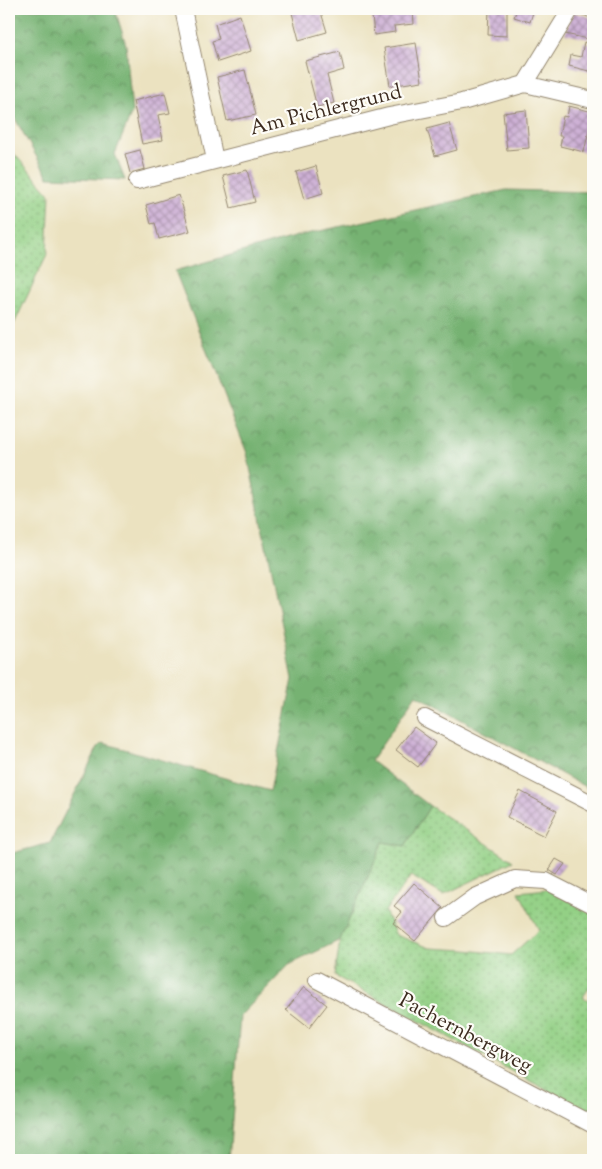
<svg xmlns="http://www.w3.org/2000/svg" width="602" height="1169" viewBox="0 0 602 1169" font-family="'Sorts Mill Goudy',serif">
  <defs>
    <pattern id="grass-dots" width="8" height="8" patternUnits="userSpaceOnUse" patternTransform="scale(1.25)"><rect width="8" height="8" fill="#93d085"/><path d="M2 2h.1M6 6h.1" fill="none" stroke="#79a96c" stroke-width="1.8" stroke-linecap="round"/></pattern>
    <pattern id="forest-crowns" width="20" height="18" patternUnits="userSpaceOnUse" patternTransform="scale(1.25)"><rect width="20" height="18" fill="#76b272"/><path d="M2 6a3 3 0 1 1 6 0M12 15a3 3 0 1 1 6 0" fill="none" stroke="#62915d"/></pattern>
    <pattern id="building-cross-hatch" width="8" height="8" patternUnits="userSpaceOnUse" patternTransform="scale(1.25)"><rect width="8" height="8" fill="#cdb0d5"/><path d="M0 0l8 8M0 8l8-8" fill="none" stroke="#a88fac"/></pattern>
  </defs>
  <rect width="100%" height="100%" fill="#fdfcf7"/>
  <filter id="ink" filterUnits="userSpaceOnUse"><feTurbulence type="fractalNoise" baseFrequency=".02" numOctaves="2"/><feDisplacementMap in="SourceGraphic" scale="10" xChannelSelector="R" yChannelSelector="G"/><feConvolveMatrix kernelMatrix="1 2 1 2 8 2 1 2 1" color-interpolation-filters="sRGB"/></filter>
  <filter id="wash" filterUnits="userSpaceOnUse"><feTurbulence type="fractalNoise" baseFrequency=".0096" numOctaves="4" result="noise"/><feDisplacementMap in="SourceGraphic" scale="20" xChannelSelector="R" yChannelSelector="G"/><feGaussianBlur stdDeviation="1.12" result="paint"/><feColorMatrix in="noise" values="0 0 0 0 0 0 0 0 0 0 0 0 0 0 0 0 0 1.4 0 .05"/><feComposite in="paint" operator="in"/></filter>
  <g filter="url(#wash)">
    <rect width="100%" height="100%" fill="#ebe2c0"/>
    <path fill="url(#grass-dots)" stroke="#677d52" d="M9,148l41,46 -3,60 -38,81z
      M430,806l83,55 -70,34 -32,-19 -26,35 11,24 34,13 36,2 45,5 28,-25 -20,-38 28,-3 46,24v69l-10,15 10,6v112l-258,-139 5,-36 43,-98 22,4z"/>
    <path fill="url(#forest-crowns)" stroke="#586e48" d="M9,9h106l11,36 6,67 -17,42 10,26 -77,-3 -39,-69z
      M506,190l87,2v599l-177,-96 -45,66 59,45 -25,40 -22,-4 -43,98 -51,25 -49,51 -11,144h-220v-306l41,-11 48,-96 5,-4 167,48 23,-112 -46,-226 -72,-182 122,-35z"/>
    <g id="blocks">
      <path fill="url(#building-cross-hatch)" d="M119,9h19v1l-18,3z
        M291,9h29l7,23 -28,8z
        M385,9h28l1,15 -20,2 1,6 -21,3 -2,-19 14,-1z
        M489,9h18v27l-19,-1z
        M517,9h17l-4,13 -16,-5z
        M573,12l20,6 -5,21 -23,-5z
        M240,15l11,36 -33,11 -6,-21 7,-2 -4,-15z
        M584,42l9,3v27l-24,-6 2,-11 10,2z
        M416,43l6,38 -32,5 -6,-38z
        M340,52l4,18 -17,5 7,28 -17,4 -12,-46z
        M245,70l11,45 -29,6 -10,-44z
        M165,93l5,20 -12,2 5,25 -21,4 -9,-43z
        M569,106l24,6 -9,40 -24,-6 2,-10h-3l4,-20 4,1z
        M526,110l3,38 -22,2 -4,-37z
        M449,123l8,27 -22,6 -8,-27z
        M140,150l5,19 -15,4 -5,-19z
        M316,166l7,27 -19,6 -8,-27z
        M247,170l8,32 -24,6 -8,-32z
        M179,195l11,36 -31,8 -4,-16 -4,1 -5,-19z
        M414,727l22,16 -18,24 -22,-17z
        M520,791l37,20 -13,25 -37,-19z
        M556,859l9,5 -8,11 -8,-5z
        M414,883l29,25 -28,33 -22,-18 9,-11 -8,-6z
        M304,987l23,18 -18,23 -23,-18z"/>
    </g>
  </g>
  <g filter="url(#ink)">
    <use href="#blocks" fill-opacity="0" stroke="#93866f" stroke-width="1"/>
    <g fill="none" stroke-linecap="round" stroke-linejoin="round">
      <g stroke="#93866f" stroke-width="18">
        <path id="minor" d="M183,9l32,151
          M591,9h2
          M525,84l68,16
          M137,181l252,-65 73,-14 63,-18 46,-75
          M425,718l168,86
          M446,918l29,-21 40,-18 31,2 47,24
          M317,980l276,145"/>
      </g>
      <use href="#minor" stroke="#fff" stroke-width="16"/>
    </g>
  </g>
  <g text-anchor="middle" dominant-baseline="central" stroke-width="4.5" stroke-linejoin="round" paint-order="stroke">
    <g font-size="21" fill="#3b2a1e" stroke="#fdfcf7">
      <text transform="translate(326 111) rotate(-14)">Am Pichlergrund</text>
      <text transform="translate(465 1034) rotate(28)">Pachernbergweg</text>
    </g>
  </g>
  <rect width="602" height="1169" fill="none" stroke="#fdfcf7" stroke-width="30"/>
</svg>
